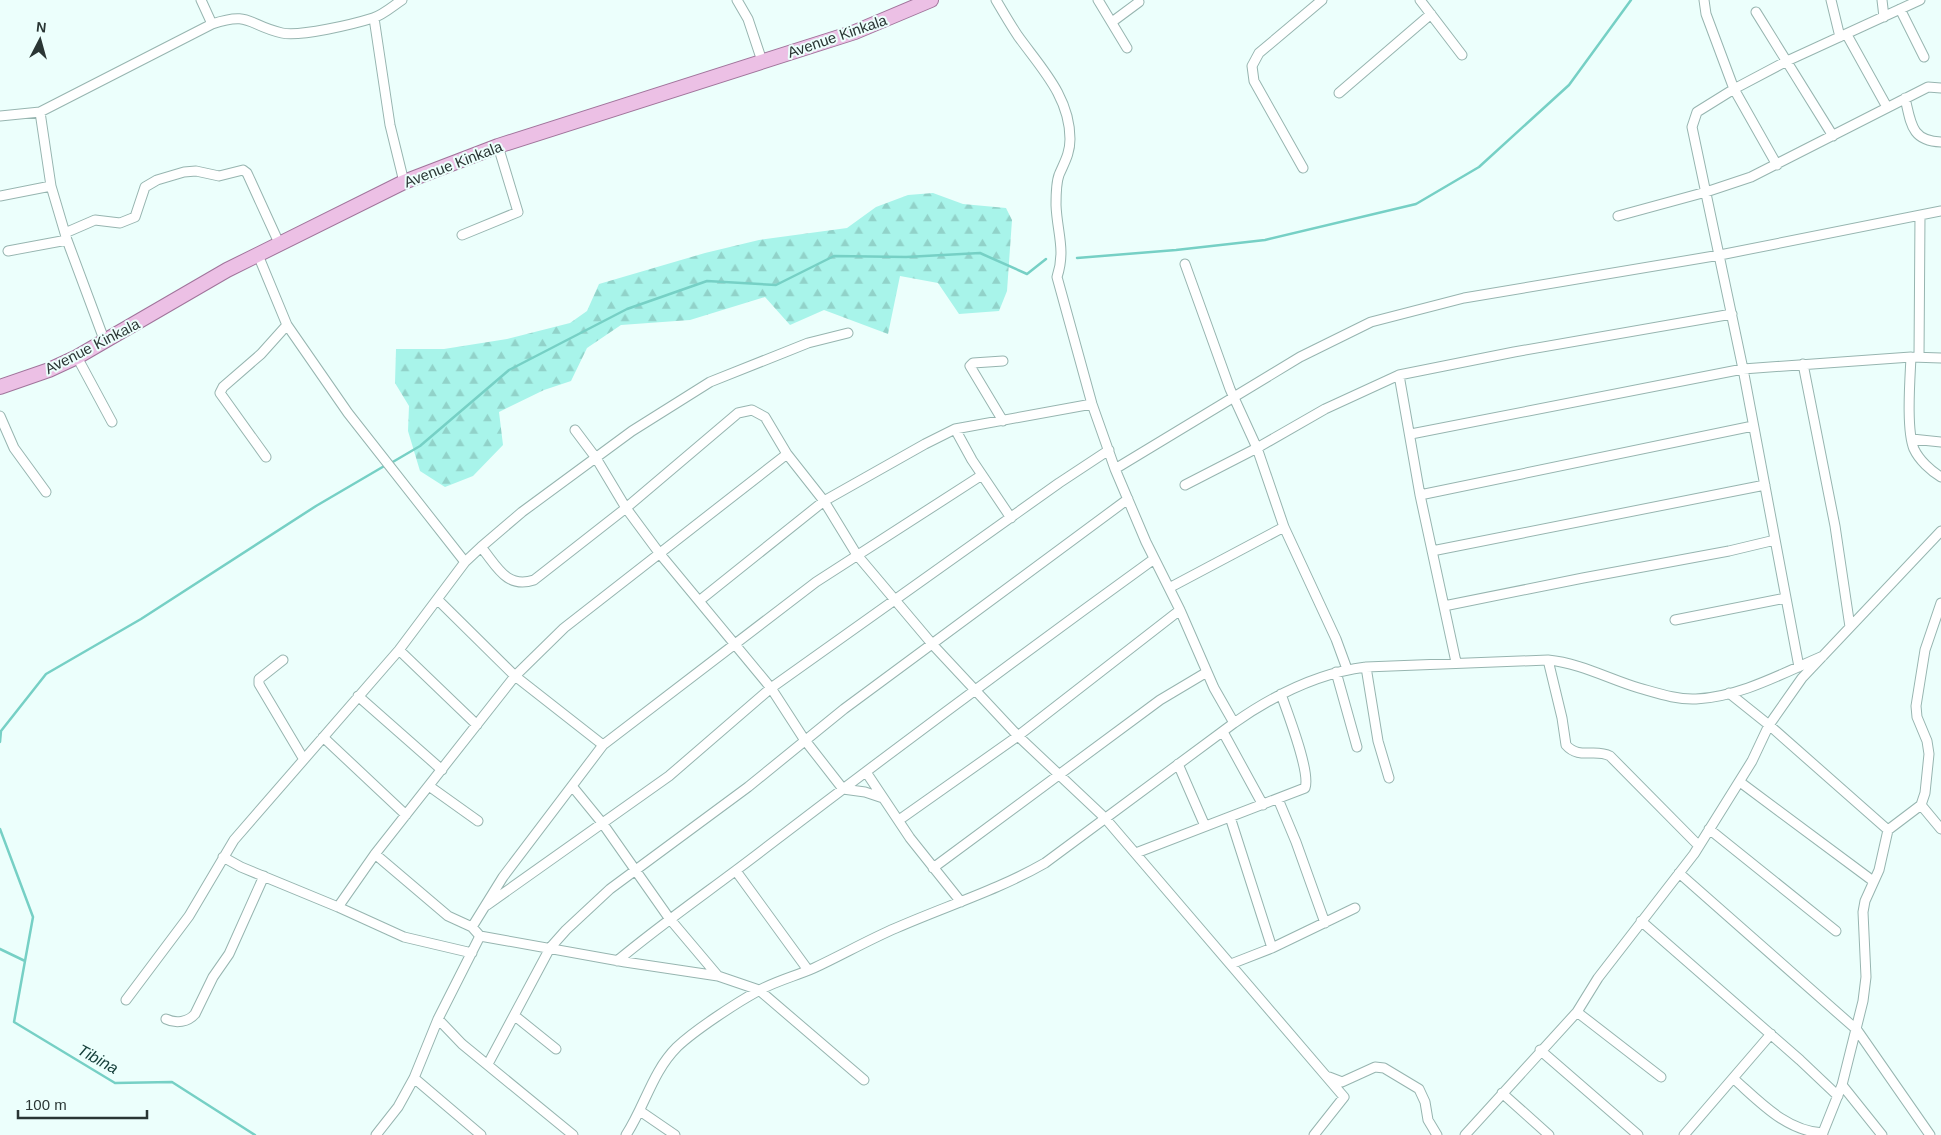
<svg xmlns="http://www.w3.org/2000/svg" width="1941" height="1135" viewBox="0 0 1941 1135" font-family="Helvetica,sans-serif">
  <defs>
    <pattern id="forest-firs" width="22" height="20" patternUnits="userSpaceOnUse" patternTransform="scale(1.25)"><rect width="22" height="20" fill="#a8f4ea"/><path d="M5 1l3.5 6h-7zM16 11l3.5 6h-7z" fill="#91d2c9"/></pattern>
  </defs>
  <rect width="100%" height="100%" fill="#ecfffc"/>
  <path fill="url(#forest-firs)" d="M933,193l30,11 43,4 6,12 -5,71 -8,20 -40,3 -21,-31 -38,-7 -12,58 -64,-24 -34,15 -25,-28 -75,23 -69,5 -34,23 -16,33 -27,9 -45,22 4,33 -30,31 -28,11 -25,-16 -12,-40 1,-25 -14,-23 1,-34h48l63,-10 63,-16 17,-12 12,-27 106,-31 54,-13 88,-12 29,-21 32,-12z"/>
  <g fill="none" stroke-linecap="round" stroke-linejoin="round">
    <path stroke="#76d0c5" stroke-width="2.5" d="M1077,258l99,-8 89,-10 151,-36 63,-37 90,-82 62,-85
      M391,463l29,-17 89,-76 118,-61 80,-28 69,4 58,-29 72,1 74,-4 47,21 19,-15
      M0,742l1,-11 45,-57 95,-55 175,-113 70,-41
      M0,829l33,88 -8,44
      M0,949l25,12 -11,61 101,61 57,-1 83,53"/>
    <g stroke="#97b5b0" stroke-width="11">
      <path id="street" d="M201,0l11,24
        M737,0l11,19 14,42
        M996,0c7,12 14,24 22,36 23,32 52,61 52,103 0,15 -6,24 -11,36 -3,8 -3,22 -3,30 1,27 10,45 1,72l35,127 23,65 31,73 34,68 34,78 20,35
        M1098,0l29,48
        M1420,0l42,55
        M1704,0l2,14 28,75 43,76
        M1831,0l9,37
        M1882,0l2,17
        M1900,9l24,48
        M1756,12l77,124
        M374,18l16,107 14,57
        M1112,22l27,-20
        M1847,35l40,72
        M1339,93l92,-79
        M1905,98c6,25 6,43 36,44
        M40,112l11,74 16,54 38,102
        M0,116l40,-4 172,-88c39,-13 35,1 70,9 18,4 72,-9 91,-15 10,-3 20,-12 29,-18
        M1303,168l-49,-87 -2,-15 7,-13 63,-53
        M0,196l51,-10
        M1618,216l88,-24 45,-15 177,-90 13,1
        M65,233l30,-13 25,3 15,-6 10,-30 12,-7 27,-8 12,-1 23,5 24,-6 4,3 32,70
        M462,235l56,-23 -20,-66
        M8,251l59,-11
        M258,255l29,70 61,88 117,149
        M1185,264l45,125 27,59 27,79 52,112 11,30
        M77,357l35,65
        M1911,357c-1,22 -5,73 3,92 5,11 17,22 27,28
        M1919,357l1,-141
        M1003,361l-30,2 -3,3 33,55
        M1803,364l32,162 15,101
        M1399,375l21,120 36,167
        M0,416l14,32 32,44
        M955,429l17,31 39,58
        M575,430l21,28 30,50 34,46 111,134 33,51 39,50 22,3 18,6
        M1411,434l332,-65 168,-12 30,1
        M1912,439l29,3
        M266,457l-46,-64 3,-6 38,-33 26,-29
        M1115,469l185,-112 71,-35 93,-24 256,-43 221,-44
        M1185,485l72,-37 68,-39 74,-34 115,-23 218,-38
        M1420,495l333,-69
        M481,547c16,19 25,42 53,33l92,-72 112,-95 14,-3 13,7 22,37 37,47 33,54 76,90 85,91 87,82 239,279 -30,38
        M1432,551l333,-66
        M1169,588l115,-61
        M438,600l77,76 88,69
        M699,601l125,-100 101,-57 30,-15 137,-25
        M1444,606l139,-28 146,-27 46,-11
        M1675,620l111,-22
        M399,650l78,75
        M283,660l-24,19v5l44,74
        M1548,660l14,58 4,27c13,15 29,3 44,11l89,90
        M1366,667l12,74 11,37
        M1799,667l-56,-298 -51,-242 5,-15 37,-23 53,-28 133,-61
        M1336,672l21,75
        M1729,693l40,32 119,105
        M358,696l84,74
        M1223,732l40,73
        M323,737l83,78
        M1178,764l27,62
        M866,772l44,66 51,64
        M1740,782l133,99
        M429,786l49,35
        M572,786l31,38 66,94 49,58
        M1278,799l18,43 29,81
        M1921,805l20,24
        M1230,817l42,131
        M899,820l119,-84 162,-126
        M1709,829l127,102
        M1136,853l169,-65c6,-16 -18,-76 -24,-94
        M375,854l73,62 24,11 8,9 145,26 93,14 41,14 105,90
        M223,857l18,10 97,40 66,30 68,16
        M933,868l227,-168 47,-28
        M736,871l72,99
        M1679,873l178,157 73,105
        M487,905l182,-129 102,-88 288,-205 50,-33
        M338,907l37,-53 140,-178 49,-48 223,-174
        M1641,921l159,139 38,36
        M472,927l31,-50 100,-132 213,-163 166,-107
        M617,961c49,-41 101,-76 151,-115 127,-97 256,-193 386,-287
        M1231,964l41,-16 83,-40
        M126,1000l63,-84 45,-76 165,-190 66,-88 16,-15 41,-35 110,-81 78,-49 98,-39 40,-10
        M1577,1012l84,65
        M515,1016l41,33
        M166,1019c10,5 22,3 29,-5l18,-37 16,-23 35,-78
        M438,1019l24,25 111,91
        M1540,1050l98,85
        M488,1064l62,-116 16,-18 44,-41 138,-102 96,-78 284,-210
        M1329,1077l13,5 33,-15 9,1 35,21 6,13 3,18 9,15
        M414,1078l67,57
        M1734,1079c26,23 52,52 89,54
        M1842,1085l40,50
        M1502,1093l47,42
        M640,1111l35,24
        M376,1135l22,-28 16,-29 24,-59 42,-83
        M626,1135c19,-29 26,-63 51,-88 18,-17 59,-44 81,-56 17,-10 38,-15 56,-23 28,-13 54,-28 82,-40 50,-22 102,-38 149,-65l189,-140c40,-28 83,-50 132,-56l182,-7c32,3 61,19 91,28 18,5 38,12 57,11 44,-2 87,-26 127,-43
        M1465,1135l112,-123 21,-34 96,-124 58,-93 17,-36 33,-47 139,-147
        M1684,1135l87,-101
        M1822,1135l20,-50 21,-84 3,-24 -3,-65 2,-11 14,-31 9,-40 33,-25 4,-12 4,-39 -2,-13 -10,-24 -1,-11 9,-56 16,-47"/>
    </g>
    <g stroke="#a0749b" stroke-width="16">
      <path id="primary" d="M0,387l49,-17 28,-13 150,-87 177,-88 94,-36 357,-114 76,-32"/>
    </g>
    <use href="#street" stroke="#fff" stroke-width="9"/>
    <use href="#primary" stroke="#ecc0e5" stroke-width="14"/>
  </g>
  <g text-anchor="middle" dominant-baseline="central" stroke-width="4" stroke-linejoin="round" paint-order="stroke">
    <g font-size="15" fill="#2a3634" stroke="#ecfffc">
      <text transform="translate(837 36) rotate(-19)">Avenue Kinkala</text>
      <text transform="translate(453 164) rotate(-21)">Avenue Kinkala</text>
      <text transform="translate(92 346) rotate(-27)">Avenue Kinkala</text>
    </g>
    <g font-size="16" font-style="italic" fill="#17413c" stroke="#ecfffc">
      <text transform="translate(98 1059) rotate(29)">Tibina</text>
    </g>
  </g>
  <g transform="translate(40 40) rotate(6)" stroke="#ecfffc" stroke-width="4" paint-order="stroke">
  <path d="M0-4L9 19L0 12L-9 19Z" fill="#2a3634"/>
  <text y="-8" font-size="14" font-weight="bold" text-anchor="middle" fill="#2a3634">N</text>
  </g>
  <path d="M18 1110v8h129v-8" fill="none" stroke="#2a3634" stroke-width="2.5"/>
  <text x="25" y="1110" font-size="15" fill="#2a3634" stroke="#ecfffc" stroke-width="4" paint-order="stroke">100 m</text>
</svg>
